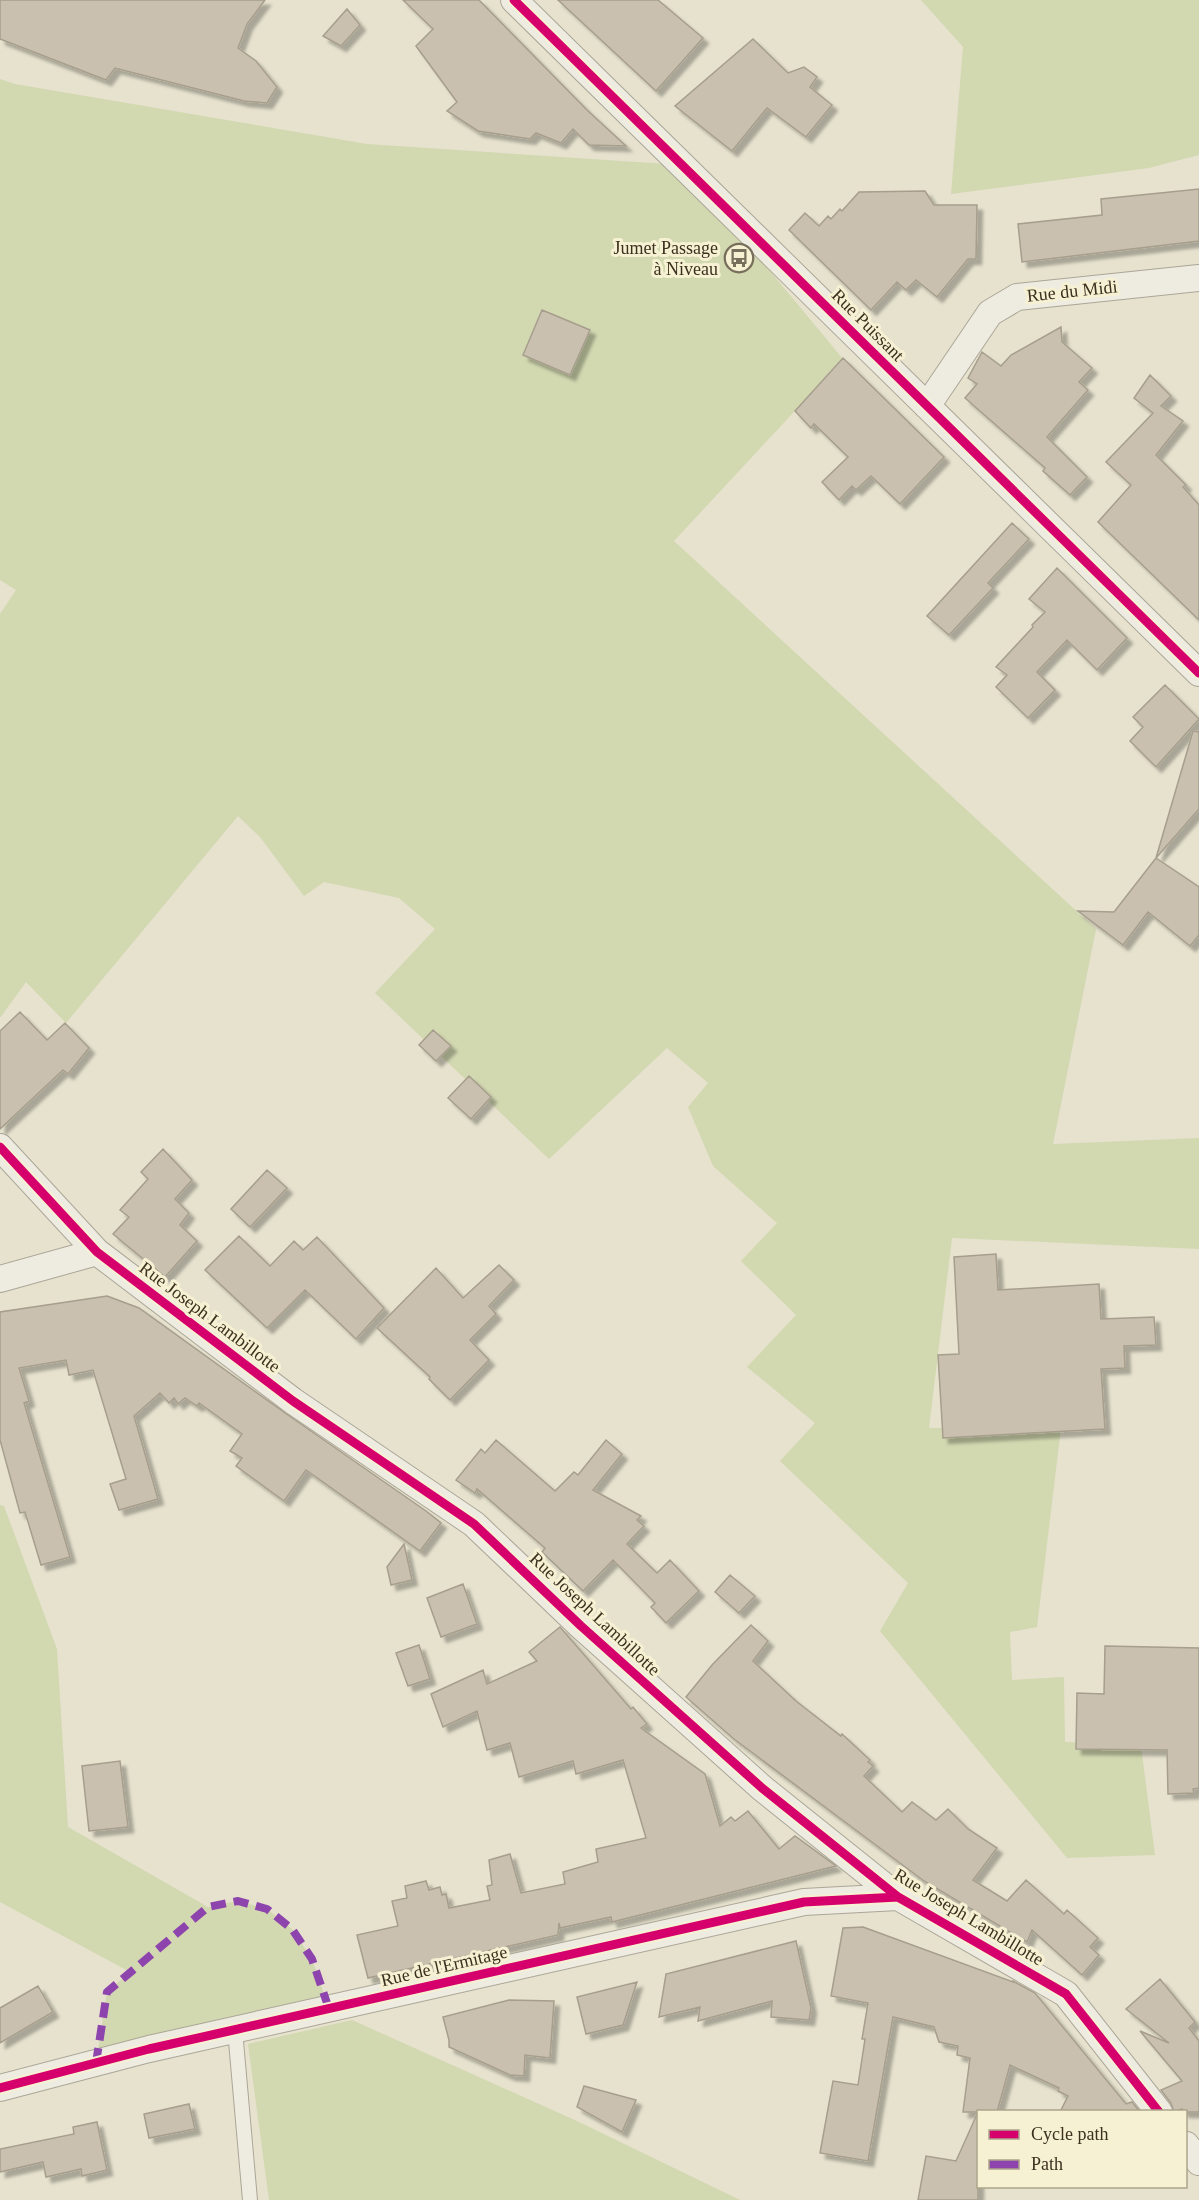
<svg xmlns="http://www.w3.org/2000/svg" width="1199" height="2200" viewBox="0 0 1199 2200" font-family="'Times New Roman',serif">
  <defs>
    <filter id="shadow"><feDropShadow dx="5.5" dy="5.5" stdDeviation="1.5" flood-color="#0004"/></filter>
  </defs>
  <rect width="100%" height="100%" fill="#e6e2ce"/>
  <path fill="#d2d8b0" d="M921,0h278v155l-50,13 -198,26 12,-147z
    M0,79l15,5 352,60 315,21 161,194 -169,182 422,388 -43,215 146,-6v111l-247,-11 -23,190h132l-24,199 -27,5 2,48 52,-3 1,65 76,4 14,109 -88,3 -187,-227 28,-48 -128,-122 35,-38 -68,-56 49,-52 -55,-54 36,-38 -64,-57 -25,-59 20,-24 -41,-35 -118,111 -174,-166 60,-64 -36,-31 -75,-16 -20,14 -44,-59 -22,-21 -172,207 -40,-41 -26,36v-404l16,-24 -16,-10z
    M0,1505l4,1 53,143 11,178 140,80 30,-6 29,8 25,20 20,30 17,50 -233,54 11,-71 23,-20 -130,-70z
    M352,2020l227,102 161,78h-471l-21,-156z"/>
  <path fill="#cac0af" stroke="#a79e8d" stroke-width="1.5" filter="url(#shadow)" d="M0,0h265l-18,24 -9,24 18,13 21,26 -10,16 -23,-2 -129,-33 -9,12 -106,-41z
    M403,0h76l108,110 39,36 -37,-1 -16,-16 -12,14 -25,-10 -6,6 -52,-8 -31,-20 10,-9 -41,-56 17,-17z
    M558,0h100l45,38 -47,53z
    M347,9l13,16 -19,21 -18,-10z
    M753,39l35,34 16,-6 13,10 -7,10 22,18 -26,32 -39,-29 -35,43 -57,-45z
    M1199,189v52l-177,21 -4,-38 84,-9 -1,-16z
    M925,191l9,14h43l-1,54h-8l-31,38 -21,-17 -10,10 -9,-8 -26,28 -82,-80 16,-17 14,13 9,-10 3,3 9,-10 2,2 17,-19z
    M542,310l48,20 -20,45 -47,-20z
    M1061,327l1,15 30,26 -13,14 9,8 -41,47 40,40 -17,18 -27,-24 2,-3 -80,-70 12,-14 -9,-6 14,-26 19,14 10,-11z
    M843,358l101,99 -44,47 -29,-28 -15,14 -4,-4 -13,14 -17,-18 26,-25 -34,-33 -3,4 -16,-17z
    M1150,375l21,21 -10,10 22,15 -27,34 30,30 -3,2 16,18v115l-101,-98 33,-37 -25,-23 47,-49 -19,-15z
    M1012,523l17,16 -41,44 5,5 -44,47 -22,-19z
    M1057,568l70,70 -30,32 -30,-30 -30,32 18,18 -27,28 -32,-31 11,-12 -11,-8 37,-40 -1,-2 13,-13 -16,-13z
    M1165,685l34,34 -43,48 -26,-26 13,-14 -10,-10z
    M1193,731l6,1v77l-43,49z
    M1156,858l43,29v48l-9,11 -42,-34 -25,33 -45,-34 36,1z
    M20,1012l27,28 18,-17 24,25 -21,26 -5,-4 -63,59v-98z
    M433,1030l18,16 -15,15 -17,-16z
    M469,1076l22,21 -20,22 -23,-21z
    M163,1149l29,31 -17,19 14,14 -9,12 17,16 -32,36 -52,-43 16,-17 -9,-7 28,-31 -7,-7z
    M267,1170l20,18 -37,39 -19,-18z
    M239,1236l31,30 24,-25 9,9 14,-13 67,71 -28,31 -51,-49 -38,38 -62,-58z
    M996,1254l2,36 101,-6 2,35 53,-2 2,28 -32,1 1,22 -24,1 4,60 -162,9 -5,-83 21,-1 -5,-97z
    M499,1265l15,15 -25,26 7,8 -26,26 19,20 -39,40 -21,-21 1,-2 -53,-49 59,-60 27,30z
    M107,1296l32,12 146,105 141,98 15,12 -21,28 -114,-81 -22,31 -48,-35 6,-8 -12,-7 12,-17 -43,-31 -2,3 -12,-8 -7,6 -4,-6 -5,5 -9,-10 -26,23 24,83 -39,11 -9,-26 16,-5 -33,-109 -24,5 -3,-15 -47,8 10,33 -5,2 46,154 -29,8 -16,-53 -5,1 -20,-73v-128z
    M496,1440l59,51 19,-19 4,3 28,-35 16,14 -29,36 48,26 -4,4 7,6 -17,18 30,29 13,-13 29,31 -33,32 -15,-16 4,-4 -42,-43 -30,31 -41,-39 3,-4 -68,-59 -2,4 -19,-13 25,-31 4,4z
    M404,1544l8,36 -21,5 -4,-18z
    M730,1575l25,21 -16,17 -24,-21z
    M463,1584l14,40 -36,13 -14,-39z
    M751,1625l17,16 -15,20 43,40 45,35 1,-2 28,26 -2,2 5,4 -9,10 38,36 10,-10 24,18 12,-11 20,20 29,19 -24,32 34,21 19,-21 38,34 3,-4 31,28 -8,9 9,8 -17,20 -50,-45 -5,12 -103,-61 -190,-142 -48,-42 26,-32z
    M560,1627l71,82 2,-2 14,17 -6,4 64,46 15,52 11,-9 4,4 13,-10 31,38 16,-13 41,30 -224,56 -1,-5 -51,11 -1,-5 -1,12 -190,43 -11,-43 41,-9 -6,-25 15,-3 -2,-12 21,-5 3,9 11,-3 2,8 4,-1 3,14 41,-8 -3,-14 5,-1 -3,-25 21,-6 11,39 44,-9 -2,-12 35,-10 -2,-13 50,-11 -23,-78 -47,14 -3,-13 -54,16 -9,-34 -23,7 -10,-39 -34,16 -12,-33 52,-24 4,14 50,-23 -8,-9z
    M419,1645l11,34 -22,7 -12,-33z
    M1105,1646l94,2v140l-6,1 1,4 -26,1 -1,-44 -91,-1 1,-56 27,1z
    M120,1761l8,66 -39,4 -7,-65z
    M863,1927l150,55v-1l22,12 91,111 6,-2 8,10h-80l8,-16 -10,-5 1,-3 -49,-23 -13,47h-34l7,-54 -13,-3 1,-9 -19,-4 -5,-15 -41,-10 -25,144 -48,-8 13,-72 25,4 7,-46h-3l6,-36 -37,-7 12,-68z
    M796,1941l15,67 -2,12 -38,-3 1,-16 -74,20 2,-14 -41,10 7,-43z
    M1160,1979l35,43 -6,6 10,13v71h-15l-2,-3 -8,3 -3,-9 -10,-13 21,-9 -42,-50 29,12 -43,-34z
    M637,1982l-14,43 -37,9 -9,-37z
    M38,1986l15,26 -53,31v-35z
    M509,2000l45,1 -4,57 -25,-3 -1,21 -14,-1 -61,-28v-7l-6,-23z
    M584,2086l52,14 -14,32 -45,-25z
    M189,2104l6,25 -46,9 -5,-24z
    M978,2112v88h-60l8,-44 30,5z
    M97,2122l10,48 -25,6 -1,-7 -35,8 -3,-15 -43,10v-23l74,-15 -1,-7z"/>
  <g fill="none" stroke-linecap="round" stroke-linejoin="round">
    <g stroke="#aba697" stroke-width="16">
      <path id="service" d="M235,2030l15,170"/>
    </g>
    <g stroke="#aba697" stroke-width="28">
      <path id="minor" d="M514,0l685,673
        M927,406l63,-93 27,-16 182,-19
        M0,1147l97,105 196,149 181,123 107,102 181,162 136,109 168,97 93,118
        M0,1279l97,-27
        M0,2088l149,-39 655,-147 94,-5
        M1186,2145l13,17"/>
    </g>
    <use href="#service" stroke="#eeebe0" stroke-width="14"/>
    <use href="#minor" stroke="#eeebe0" stroke-width="26"/>
    <path stroke="#8e44ad" stroke-width="8" stroke-dasharray="15 8" stroke-linecap="butt" d="M96,2063l11,-71 101,-85 30,-6 29,8 25,20 20,30 17,50"/>
    <g stroke="#f7f1d4" stroke-width="13">
      <path id="cycleway" d="M514,0l685,673
        M0,1147l97,105 196,149 181,123 107,102 181,162 136,109 168,97 93,118
        M0,2088l149,-39 655,-147 94,-5"/>
    </g>
    <use href="#cycleway" stroke="#d6006c" stroke-width="9"/>
  </g>
  <defs>
    <g id="bus-ring" transform="scale(1.5)"><circle r="9.5" fill="#f7f1d4" stroke="#786e5c" stroke-width="1.5"/><path d="M-5-6H5V4H4V6H2V4H-2V6H-4V4H-5ZM-3.5-4V0h7V-4ZM-3.5 1.2v1.5H-2V1.2ZM2 1.2v1.5H3.5V1.2Z" fill="#786e5c"/></g>
  </defs>
  <g fill-rule="evenodd">
    <use href="#bus-ring" x="739" y="258"/>
  </g>
  <g text-anchor="middle" dominant-baseline="central" stroke-width="6" stroke-linejoin="round" paint-order="stroke">
    <g font-size="18" fill="#3c301e" stroke="#f7f1d4" text-anchor="end">
      <text x="718" y="248">Jumet Passage<tspan x="718" dy="21">à Niveau</tspan></text>
    </g>
    <g font-size="18" fill="#3c301e" stroke="#f7f1d4">
      <text transform="translate(1072 291) rotate(-6)">Rue du Midi</text>
      <text transform="translate(868 325) rotate(45)">Rue Puissant</text>
      <text transform="translate(210 1317) rotate(37)">Rue Joseph Lambillotte</text>
      <text transform="translate(595 1614) rotate(43)">Rue Joseph Lambillotte</text>
      <text transform="translate(969 1917) rotate(31)">Rue Joseph Lambillotte</text>
      <text transform="translate(444 1966) rotate(-13)">Rue de l'Ermitage</text>
    </g>
  </g>
  <rect x="977" y="2110" width="210" height="78" fill="#f7f1d4" stroke="#aca48b" stroke-width="1.5"/>
  <rect x="989" y="2130" width="30" height="9" fill="#d6006c" stroke="#aca48b" stroke-width="1.5"/>
  <text x="1031" y="2140" font-size="18" fill="#3c301e">Cycle path</text>
  <rect x="989" y="2160" width="30" height="9" fill="#8e44ad" stroke="#aca48b" stroke-width="1.5"/>
  <text x="1031" y="2170" font-size="18" fill="#3c301e">Path</text>
</svg>
